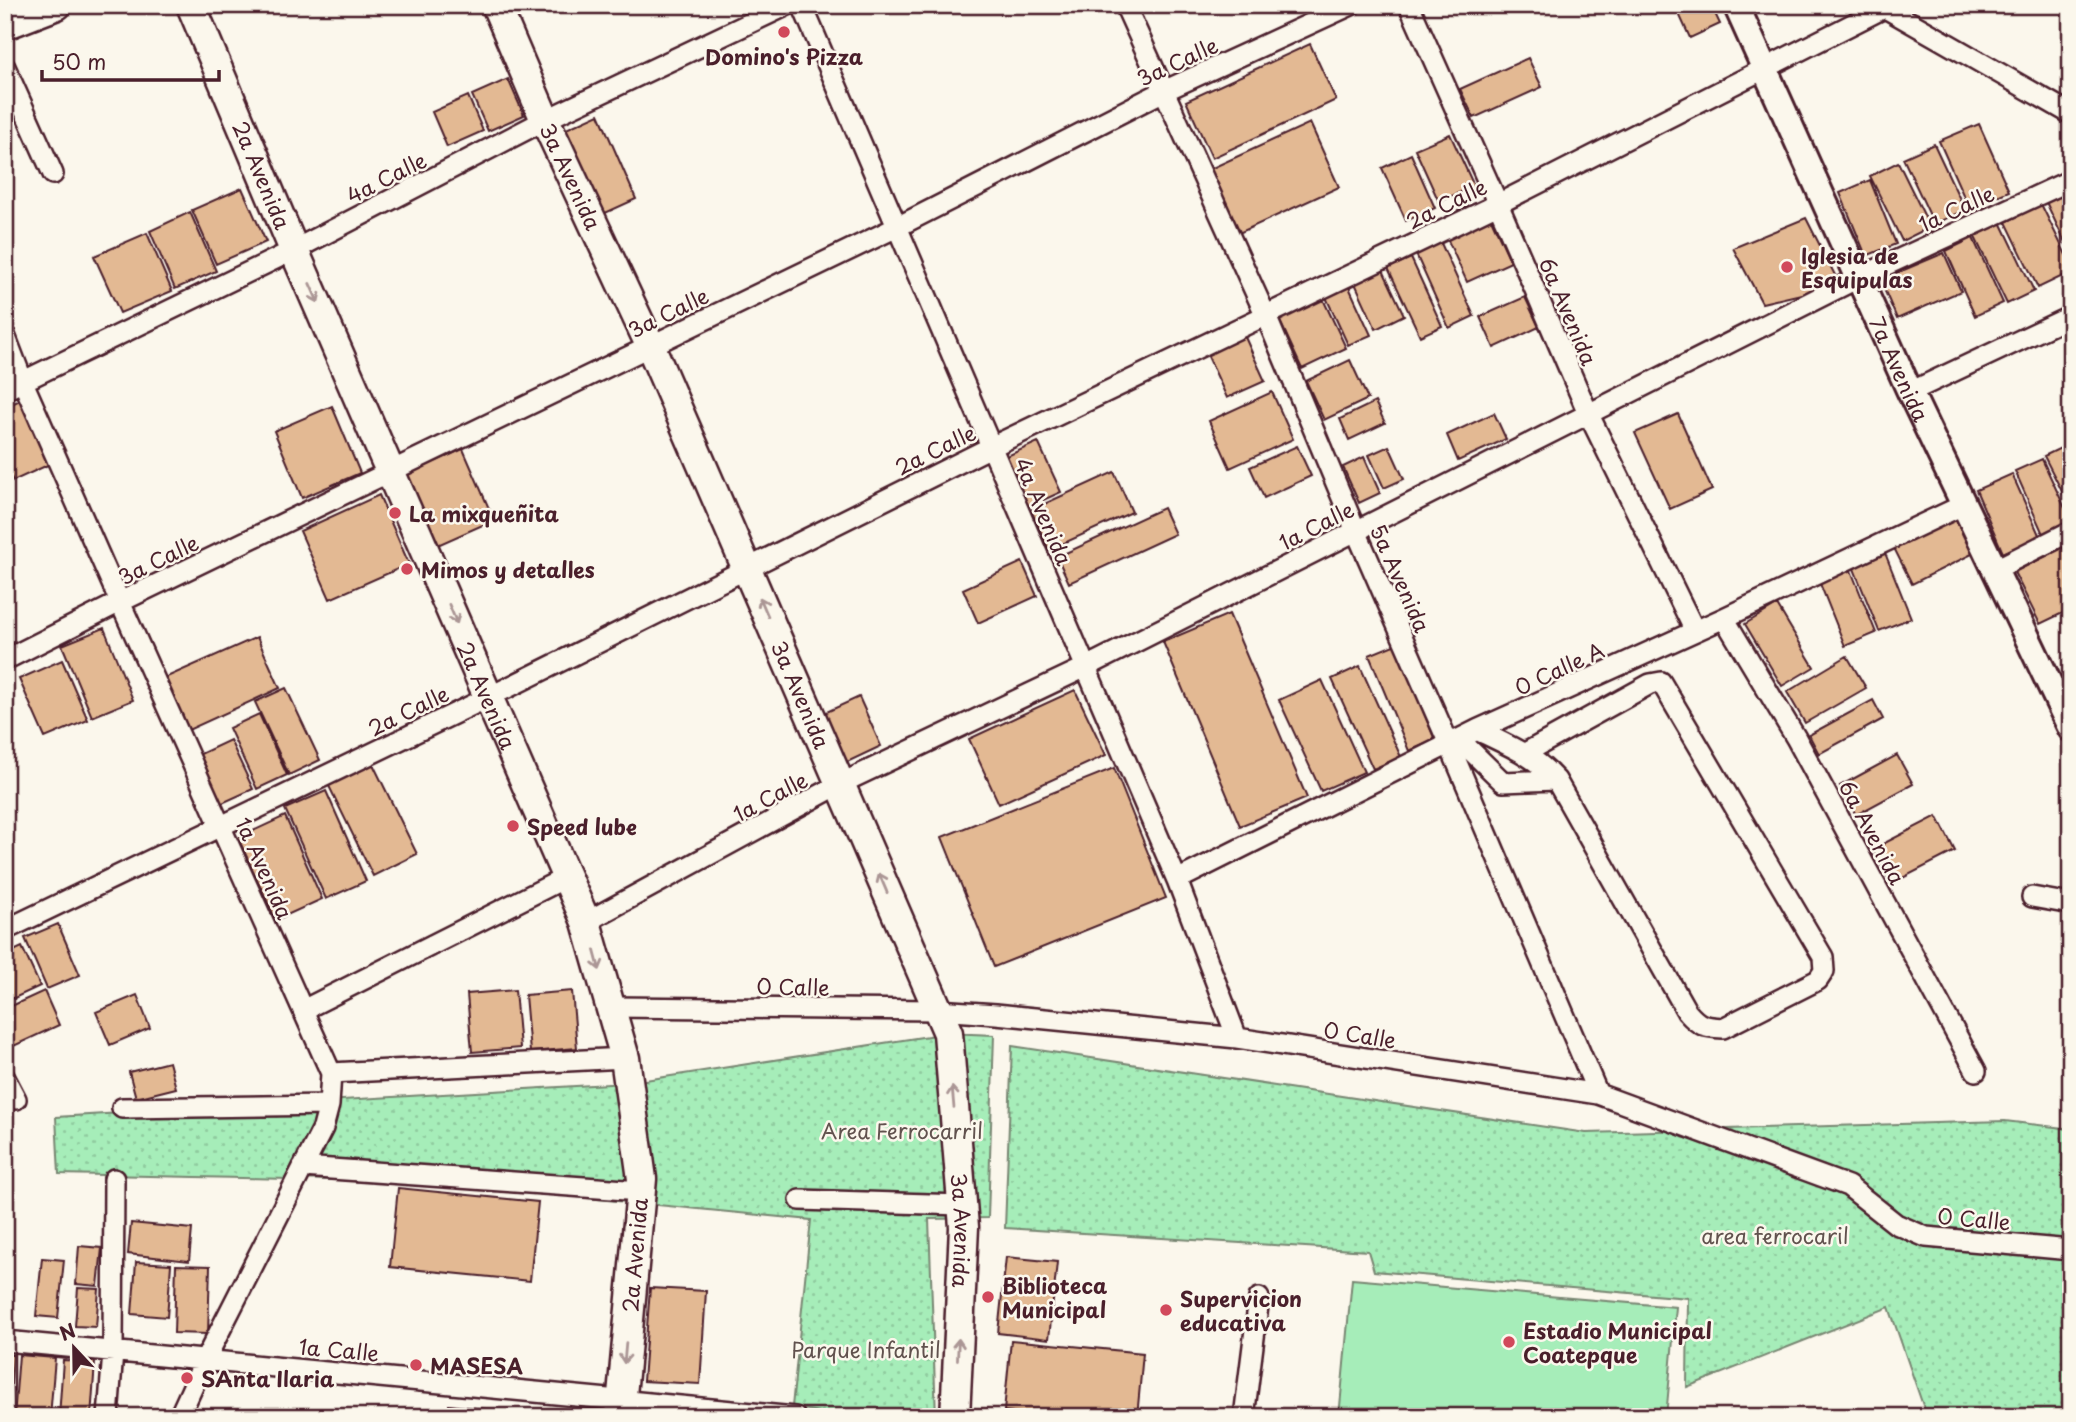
<svg xmlns="http://www.w3.org/2000/svg" width="2076" height="1422" viewBox="0 0 2076 1422" font-family="'Playpen Sans',sans-serif">
  <defs>
    <pattern id="grass-dots" width="8" height="8" patternUnits="userSpaceOnUse" patternTransform="scale(1.75)"><rect width="8" height="8" fill="#a6edb9"/><path d="M2 2h.1M6 6h.1" fill="none" stroke="#90cb9f" stroke-width="1.8" stroke-linecap="round"/></pattern>
  </defs>
  <rect width="100%" height="100%" fill="#fbf7ec"/>
  <filter id="ink" filterUnits="userSpaceOnUse"><feTurbulence type="fractalNoise" baseFrequency=".0143" numOctaves="2"/><feDisplacementMap in="SourceGraphic" scale="14" xChannelSelector="R" yChannelSelector="G"/><feConvolveMatrix kernelMatrix="1 2 1 2 8 2 1 2 1" color-interpolation-filters="sRGB"/></filter>
  <g filter="url(#ink)">
    <path fill="url(#grass-dots)" stroke="#788672" stroke-width="2" d="M948,1033l46,2 -6,183 -59,1 7,198h-90l-54,-10 19,-187 -388,-38 -364,-8 -3,-57 570,-34z
      M1012,1046l574,87 419,-12 66,8v288h-144l-38,-110 -202,80 1,-89 -314,-27 -6,-20 -363,-23z"/>
    <path fill="#a6edb9" stroke="#788672" stroke-width="2" d="M1352,1279l324,28 -10,110h-327z"/>
    <path fill="#e3b993" stroke="#4a1f2b" stroke-width="2" d="M1675,5h36l9,19 -30,14z
      M1310,44l26,56 -124,58 -26,-57z
      M1528,58l14,29 -68,31 -14,-29z
      M508,79l16,36 -36,16 -16,-36z
      M468,96l15,35 -36,16 -15,-35z
      M599,114l37,85 -35,16 -37,-85z
      M1310,123l29,64 -100,46 -29,-64z
      M1979,124l30,67 -40,17 -30,-67z
      M1450,134l24,52 -35,16 -24,-53z
      M1934,144l31,66 -31,14 -31,-66z
      M1411,154l24,54 -29,13 -24,-53z
      M1898,162l32,65 -28,14 -32,-65z
      M1870,180l26,64 -30,12 -26,-63z
      M242,188l24,54 -50,22 -24,-54z
      M2071,190v65l-25,-53z
      M2041,204l30,61v7l-33,16 -32,-66z
      M190,212l26,59 -41,18 -25,-58z
      M1489,214l22,48 -44,20 -22,-48z
      M1806,218l34,67 -78,18 -29,-55z
      M2001,222l33,69 -27,13 -33,-69z
      M147,233l25,58 -52,22 -26,-57z
      M1973,238l30,65 -28,13 -29,-65z
      M1440,241l34,75 -25,12 -34,-76z
      M1944,253l17,38 -64,28 -17,-39z
      M1411,258l31,68 -22,10 -32,-68z
      M1382,268l22,47 -28,14 -22,-48z
      M1348,285l23,50 -23,10 -23,-50z
      M1525,297l14,30 -45,21 -14,-31z
      M1323,299l23,49 -44,21 -23,-50z
      M1244,335l21,46 -38,17 -21,-46z
      M1350,360l18,39 -44,21 -18,-39z
      M1272,392l21,47 -63,29 -21,-47z
      M20,400l30,64 -37,17 -8,-16v-58z
      M1375,402l10,21 -36,17 -9,-21z
      M332,406l28,67 -58,25 -28,-67z
      M1494,413l12,26 -48,22 -11,-26z
      M1678,414l34,76 -42,19 -35,-76z
      M1038,442l23,50 -33,15 -23,-50z
      M2071,443v66l-27,-53z
      M1297,446l14,30 -47,22 -14,-31z
      M1389,446l15,33 -20,9 -15,-33z
      M463,449l31,71 -63,28 -32,-70z
      M1364,457l16,36 -21,10 -16,-36z
      M2042,459l29,62 -28,13 -28,-63z
      M1114,472l18,40 -83,38 -18,-40z
      M2012,474l28,63 -37,16 -27,-63z
      M379,495l30,69 -79,35 -30,-68z
      M1163,508l12,26 -106,49 -12,-26z
      M1956,517l18,36 -62,31 -18,-36z
      M2071,544v65l-31,15 -26,-52z
      M1885,553l26,65 -32,13 -26,-65z
      M1022,562l15,34 -59,27 -15,-34z
      M1850,568l26,65 -31,13 -26,-65z
      M1777,605l37,62 -32,19 -37,-62z
      M1229,614l78,184 -67,28 -77,-184z
      M104,628l29,72 -41,17 -30,-72z
      M257,637l23,51 -96,44 -24,-52z
      M1396,644l39,96 -26,11 -40,-96z
      M1847,656l19,32 -61,35 -18,-31z
      M62,660l26,60 -43,18 -26,-59z
      M1360,666l41,91 -28,12 -41,-90z
      M1322,680l42,92 -43,19 -42,-91z
      M286,688l34,72 -31,15 -34,-73z
      M1075,690l31,65 -107,49 -30,-65z
      M859,697l22,49 -38,18 -23,-49z
      M1873,700l10,19 -64,35 -10,-19z
      M259,714l28,61 -30,14 -28,-61z
      M230,740l23,49 -35,16 -22,-49z
      M1897,755l16,29 -57,31 -16,-29z
      M372,762l45,92 -44,22 -45,-92z
      M1114,768l52,130 -172,69 -52,-130z
      M326,791l40,90 -40,18 -41,-90z
      M285,816l37,83 -46,21 -38,-82z
      M1937,816l18,35 -64,33 -18,-35z
      M58,924l22,51 -33,14 -22,-51z
      M22,947l18,39 -30,14 -5,-9v-36z
      M515,990l5,58 -48,4 -5,-58z
      M44,991l15,34 -54,25v-41z
      M572,991l5,57 -47,4 -5,-57z
      M137,995l13,33 -40,17 -14,-33z
      M169,1062l7,26 -40,10 -7,-26z
      M398,1188l140,14 -8,79 -140,-14z
      M131,1223l61,6 -3,32 -61,-7z
      M79,1246l23,2 -4,38 -22,-2z
      M1006,1257l51,5 -8,77 -51,-6z
      M42,1258l22,2 -6,58 -22,-2z
      M136,1262l35,2 -4,53 -35,-3z
      M176,1265l34,1 -2,68 -34,-1z
      M78,1288l21,1 -3,38 -21,-1z
      M650,1288l56,3 -6,93 -57,-3z
      M1011,1340l132,13 -6,64h-72l-61,-6z
      M5,1355h8l-4,62h-4z
      M19,1355l36,3 -5,59h-36z
      M63,1360l32,2 -4,55h-32z
      M449,1405l74,8 -1,4h-73z"/>
    <g fill="none" stroke-linecap="round" stroke-linejoin="round">
      <g stroke="#4a1f2b" stroke-width="24">
        <path id="minor" d="M802,5l375,875 60,158
          M1125,5l141,311 90,215 93,213 149,350
          M1409,5l89,199 90,209 107,218
          M1880,5l191,109
          M5,67l48,107
          M5,335l18,47 97,220 211,471 -2,32 -6,23 -118,232 -26,57
          M5,390l289,-140 251,-130 243,-115
          M1910,392l161,-76
          M1994,570l77,-39
          M1724,618l72,120 180,333
          M5,660l115,-58 777,-375 267,-136 187,-86
          M1477,730c30,15 57,25 79,50l131,232c12,14 17,15 36,16l95,-48 6,-9 -1,-14 -162,-275 -11,2 -125,69
          M1459,739l44,43 53,-2
          M1177,880l300,-150 247,-112 239,-113
          M2032,897l39,7
          M586,922l254,-138 246,-117 772,-389 213,-98
          M5,930l484,-233 502,-250 507,-243 386,-196
          M610,1007l328,3 58,4 241,24 361,56 250,92 48,38 30,13 145,13
          M303,1010l264,-133
          M331,1073l294,-15
          M5,1078l11,21
          M122,1108l207,-3
          M303,1167l337,24
          M800,1200l162,5
          M5,1341l790,76
          M108,1417l5,-65 1,-173
          M1244,1417l15,-119"/>
      </g>
      <g stroke="#4a1f2b" stroke-width="30">
        <g id="tertiary">
          <path id="s1" d="M1736,5l174,387 161,337"/>
        </g>
      </g>
      <g stroke="#4a1f2b" stroke-width="33">
        <g id="secondary">
          <path id="s2" d="M191,5l103,245 292,672 39,136 17,121 -22,238"/>
          <path id="s3" d="M496,5l49,115 105,225 298,688 16,194 -9,190"/>
          <path d="M5,25l52,-20"/>
        </g>
      </g>
      <use href="#minor" stroke="#fbf7ec" stroke-width="19"/>
      <use href="#tertiary" stroke="#fbf7ec" stroke-width="24"/>
      <use href="#secondary" stroke="#fbf7ec" stroke-width="28"/>
    </g>
    <defs><path id="oneway-shaft" d="M-6 0H5M1.5-3L5.5 0L1.5 3" fill="none" stroke-width="1.6" stroke-linecap="round" stroke-linejoin="round" transform="scale(1.75)"/></defs>
    <g stroke="#ab9695">
      <use href="#oneway-shaft" transform="translate(314 293) rotate(66)"/>
      <use href="#oneway-shaft" transform="translate(764 607) rotate(-113)"/>
      <use href="#oneway-shaft" transform="translate(453 614) rotate(67)"/>
      <use href="#oneway-shaft" transform="translate(883 883) rotate(-113)"/>
      <use href="#oneway-shaft" transform="translate(597 960) rotate(75)"/>
      <use href="#oneway-shaft" transform="translate(953 1097) rotate(-95)"/>
      <use href="#oneway-shaft" transform="translate(958 1349) rotate(-87)"/>
      <use href="#oneway-shaft" transform="translate(625 1353) rotate(95)"/>
    </g>
  </g>
  <g fill="#d1495b" stroke="#fbf7ec" stroke-width="2.5">
    <circle cx="784" cy="32" r="7"/>
    <circle cx="1787" cy="267" r="7"/>
    <circle cx="395" cy="513" r="7"/>
    <circle cx="407" cy="569" r="7"/>
    <circle cx="513" cy="826" r="7"/>
    <circle cx="988" cy="1297" r="7"/>
    <circle cx="1166" cy="1310" r="7"/>
    <circle cx="1509" cy="1342" r="7"/>
    <circle cx="416" cy="1365" r="7"/>
    <circle cx="187" cy="1378" r="7"/>
  </g>
  <g text-anchor="middle" dominant-baseline="central" stroke-width="5" stroke-linejoin="round" paint-order="stroke">
    <g font-size="21" font-weight="bold" fill="#4a1f2b" stroke="#fbf7ec" text-anchor="start">
      <text x="784" y="56" text-anchor="middle">Domino's Pizza</text>
      <text x="1801" y="255">Iglesia de<tspan x="1801" dy="24">Esquipulas</tspan></text>
      <text x="409" y="513">La mixqueñita</text>
      <text x="421" y="569">Mimos y detalles</text>
      <text x="527" y="826">Speed lube</text>
      <text x="1002" y="1285">Biblioteca<tspan x="1002" dy="24">Municipal</tspan></text>
      <text x="1180" y="1298">Supervicion<tspan x="1180" dy="24">educativa</tspan></text>
      <text x="1523" y="1330">Estadio Municipal<tspan x="1523" dy="24">Coatepque</tspan></text>
      <text x="430" y="1365">MASESA</text>
      <text x="201" y="1378">SAnta Ilaria</text>
    </g>
    <g font-size="21" fill="#4a1f2b" stroke="#fbf7ec">
      <text transform="translate(1177 61) rotate(-25)">3a Calle</text>
      <text stroke="none"><textPath href="#s2" startOffset="184">2a Avenida</textPath></text>
      <text stroke="none"><textPath href="#s3" startOffset="187">3a Avenida</textPath></text>
      <text transform="translate(386 177) rotate(-27)">4a Calle</text>
      <text transform="translate(1446 203) rotate(-26)">2a Calle</text>
      <text transform="translate(1956 208) rotate(-25)">1a Calle</text>
      <text transform="translate(1569 311) rotate(67)">6a Avenida</text>
      <text transform="translate(668 312) rotate(-26)">3a Calle</text>
      <text stroke="none"><textPath href="#s1" startOffset="399">7a Avenida</textPath></text>
      <text transform="translate(935 449) rotate(-26)">2a Calle</text>
      <text transform="translate(1044 511) rotate(67)">4a Avenida</text>
      <text transform="translate(1316 525) rotate(-27)">1a Calle</text>
      <text transform="translate(158 559) rotate(-26)">3a Calle</text>
      <text transform="translate(1401 578) rotate(66)">5a Avenida</text>
      <text transform="translate(1559 668) rotate(-25)">0 Calle A</text>
      <text stroke="none"><textPath href="#s2" startOffset="751">2a Avenida</textPath></text>
      <text stroke="none"><textPath href="#s3" startOffset="754">3a Avenida</textPath></text>
      <text transform="translate(408 710) rotate(-26)">2a Calle</text>
      <text transform="translate(770 796) rotate(-28)">1a Calle</text>
      <text transform="translate(1873 832) rotate(62)">6a Avenida</text>
      <text transform="translate(265 868) rotate(66)">1a Avenida</text>
      <text transform="translate(793 986) rotate(1)">0 Calle</text>
      <text transform="translate(1360 1034) rotate(9)">0 Calle</text>
      <text transform="translate(1974 1218) rotate(5)">0 Calle</text>
      <text stroke="none"><textPath href="#s3" startOffset="1321">3a Avenida</textPath></text>
      <text transform="translate(634 1255) rotate(-85)">2a Avenida</text>
      <text transform="translate(339 1349) rotate(5)">1a Calle</text>
    </g>
    <g font-size="21" fill="#61524e" stroke="#fbf7ec">
      <text x="902" y="1130">Area Ferrocarril</text>
      <text x="1775" y="1235">area ferrocaril</text>
      <text x="866" y="1349">Parque Infantil</text>
    </g>
  </g>
  <rect width="2076" height="1422" fill="none" stroke="#fbf7ec" stroke-width="28"/>
  <rect x="14" y="14" width="2048" height="1394" fill="none" stroke="#4a1f2b" stroke-width="2.5" filter="url(#ink)"/>
  <g transform="translate(74 1348) rotate(338)" stroke="#fbf7ec" stroke-width="5" paint-order="stroke">
  <path d="M0-5L12 26L0 18L-12 26Z" fill="#4a1f2b"/>
  <text y="-10" font-size="19" font-weight="bold" text-anchor="middle" fill="#4a1f2b">N</text>
  </g>
  <path d="M42 70v10h177v-10" fill="none" stroke="#4a1f2b" stroke-width="3.5"/>
  <text x="52" y="70" font-size="21" fill="#4a1f2b" stroke="#fbf7ec" stroke-width="5" paint-order="stroke">50 m</text>
</svg>
